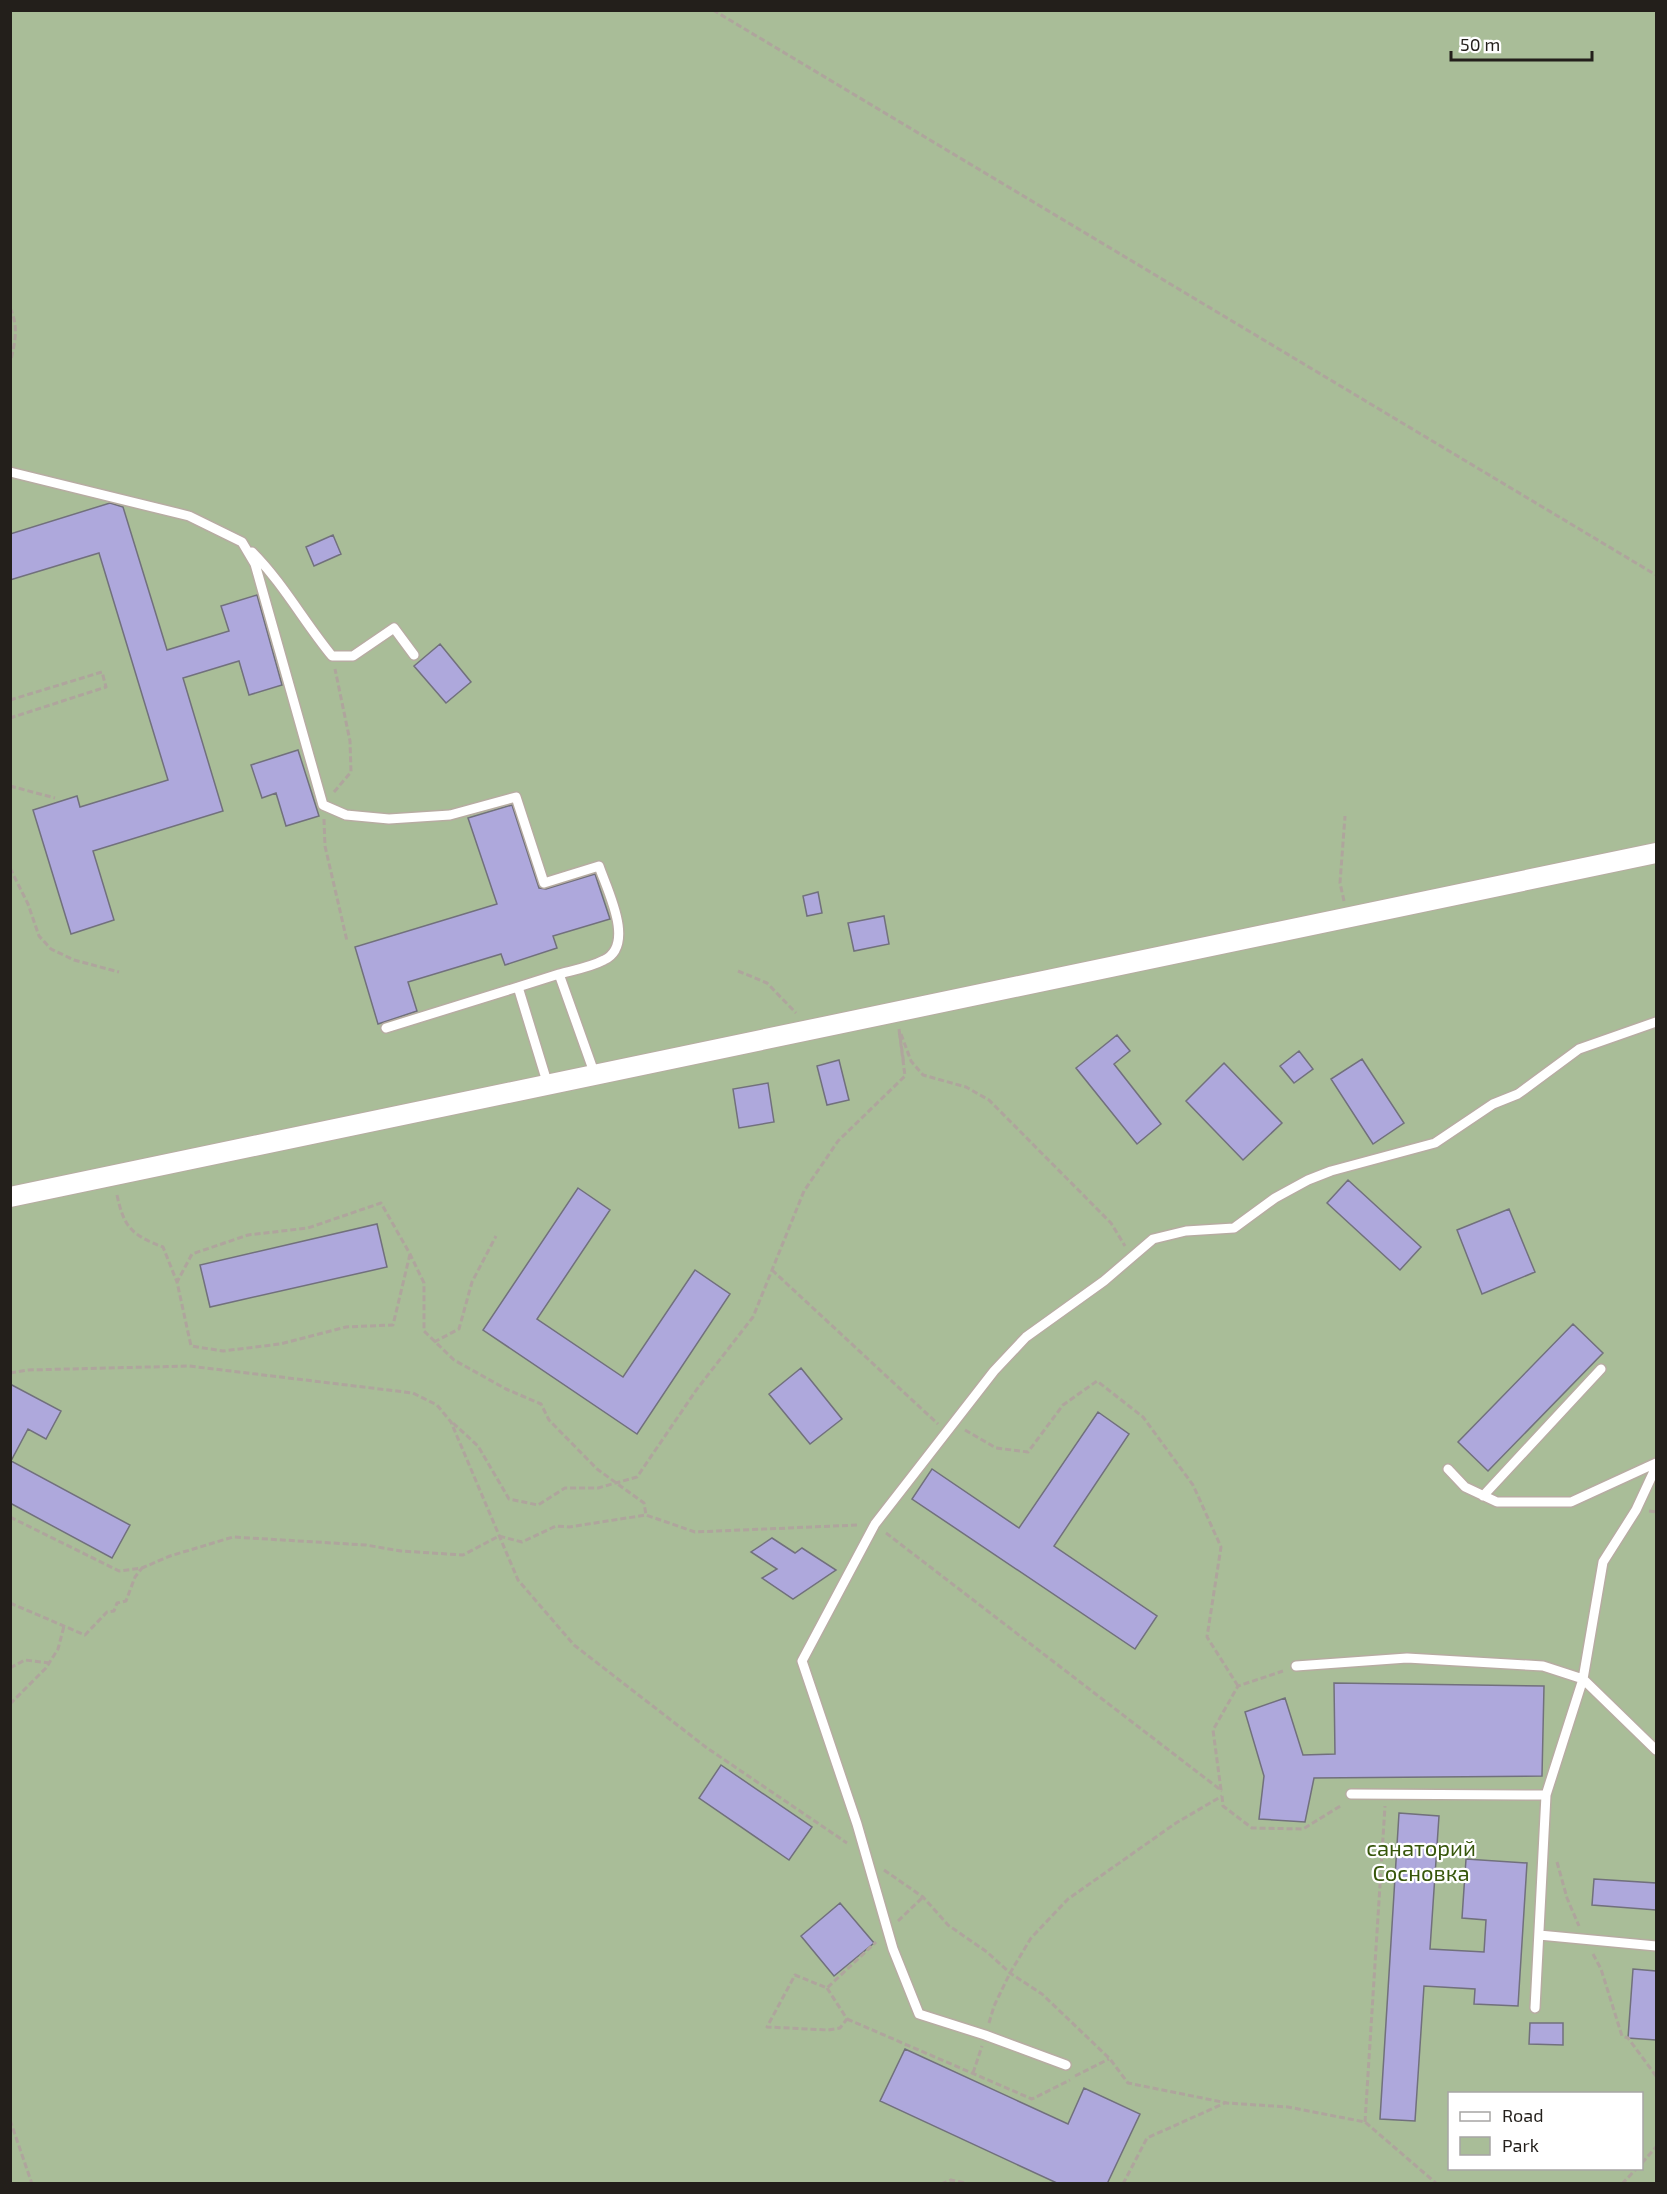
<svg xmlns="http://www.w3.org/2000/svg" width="1667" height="2194" viewBox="0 0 1667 2194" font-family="'Exo 2',sans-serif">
  <rect width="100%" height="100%" fill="#f2e5db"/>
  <path fill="#a9bd98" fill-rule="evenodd" d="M11,11h1645v2172l-1645,1zM1450,2094h192v74h-192z"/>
  <path fill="#aea8dc" stroke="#71707c" stroke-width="1.5" d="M110,503l13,4 44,143 62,-19 -8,-25 36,-11 25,90 -33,10 -10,-34 -56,17 40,133 -130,40 21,69 -43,14 -38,-124 44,-14 3,11 88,-27 -69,-227 -89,27v-46z
    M333,535l8,19 -27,12 -8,-19z
    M440,644l31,38 -25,21 -32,-37z
    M298,750l21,66 -33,10 -10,-33 -14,5 -11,-33z
    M512,805l27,83 7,1 49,-15 15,45 -57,17 4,12 -52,17 -4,-11 -93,28 9,29 -39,13 -23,-77 142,-43 -29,-86z
    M818,892l4,21 -15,3 -4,-20z
    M884,916l5,28 -35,7 -6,-28z
    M1117,1035l13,16 -16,13 47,60 -24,20 -61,-76z
    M1299,1051l14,18 -19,14 -14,-17z
    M1362,1059l42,64 -31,21 -42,-65z
    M839,1060l10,40 -22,5 -10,-39z
    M1224,1063l58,60 -39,37 -57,-59z
    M768,1083l6,39 -35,6 -6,-39z
    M1348,1180l73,67 -21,23 -73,-67z
    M578,1188l32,22 -73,109 86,58 72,-107 35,24 -93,140 -154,-104z
    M1509,1209l26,63 -53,22 -25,-64z
    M377,1224l10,43 -177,40 -10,-42z
    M1573,1324l30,29 -115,118 -30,-29z
    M801,1368l41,51 -32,25 -41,-50z
    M10,1384l51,27 -15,28 -18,-10 -17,32 119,64 -18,33 -102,-55z
    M1098,1412l31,22 -75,112 103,70 -22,33 -223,-150 20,-30 87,59z
    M772,1538l23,15 7,-5 34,22 -43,29 -31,-21 15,-9 -26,-17z
    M1334,1683l210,3 -2,90 -228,2 -9,44 -46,-3 5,-43 -19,-64 40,-14 18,57 32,-1z
    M721,1765l91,62 -23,33 -90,-62z
    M1399,1813l40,3 -9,133 54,3 2,-32 -24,-2 4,-59 61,4 -9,143 -44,-2 1,-15 -51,-3 -9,135 -35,-2z
    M1594,1879l62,4v27l-64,-5z
    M840,1903l34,40 -40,33 -33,-40z
    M1633,1969l23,2v69l-28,-2z
    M1530,2023h33v22l-34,-1z
    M905,2049l163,75 16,-36 56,26 -33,70h-48l-179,-83z"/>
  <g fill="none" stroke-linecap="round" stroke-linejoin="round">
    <g stroke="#b7aca2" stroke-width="12">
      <path id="service" d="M10,472l179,44 53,26 13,22 68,241 23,10 43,4 61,-4 66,-18 28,86 55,-17c8,24 37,79 5,94 -13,7 -30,10 -45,14
        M252,552c31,31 52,70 80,104h21l41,-28 20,27
        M386,1028l132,-41
        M548,1085l-30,-98 41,-13 36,101
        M1448,1469l17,18 32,15h74l85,-39
        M1483,1496l118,-127
        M1296,1666l111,-8 136,8 40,13 73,71
        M1351,1794l195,1 37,-116 20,-117 33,-52 20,-43
        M1539,1935l117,11
        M1535,2008l11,-213
        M1066,2065l-81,-30 -66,-21 -26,-65 -36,-125 -55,-163 73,-137 119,-153 32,-34 78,-56 49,-42 33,-8 48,-3 41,-30 33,-18 23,-9 104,-28 58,-39 25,-10 61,-45 77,-27"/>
    </g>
    <g stroke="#b7aca2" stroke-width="22">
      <path id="minor" d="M10,1197l1646,-344"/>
    </g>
    <path stroke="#afa59d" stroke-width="3" stroke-dasharray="6 3" stroke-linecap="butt" d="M713,10l943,565
      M10,308c9,18 5,36 0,55
      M10,700l92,-28 4,15 -96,31
      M10,786l45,12
      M334,792l17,-20 -1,-31 -15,-72
      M324,819l1,27 22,95
      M10,868l18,36 11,32 12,13 23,11 45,12
      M1344,901l-4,-18 5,-67
      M738,971l29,12 29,30
      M899,1029l5,36
      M901,1034l10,27 12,14 43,12 23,13 122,123 14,23
      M117,1195c7,33 15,40 46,52l14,35
      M410,1254l-17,71 -47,2 -66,17 -57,7 -32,-5 -14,-64 15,-28 56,-19 60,-7 73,-25 29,51 14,29v48l30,29 52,29 35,15 8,16 48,49 47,34 2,12
      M772,1270l166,154
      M434,1342l25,-13 13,-47 24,-46
      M10,1373l18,-3 161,-4 224,27 24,12 14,17 67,158 56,65 133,103 140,95
      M453,1423l25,23 31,53 29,6 27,-17h33l39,-11 60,-88 56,-72 51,-126 34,-50 67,-65 -6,-46
      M965,1430l31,18 32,4 35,-47 34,-24 46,36 50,68 28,62 -14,90 31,49
      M1649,1511l7,1
      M10,1517l109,54 23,-3 28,-12 63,-19 133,8 35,6 62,4 36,-19 23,6 34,-16 13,1 77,-12 49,17 163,-7
      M886,1533l336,258
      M10,1603l75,32 22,-23 7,-1 3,-8 9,-2 9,-24 7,-9
      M10,1668l15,-8 24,3
      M10,1704l36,-36 12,-19 6,-23
      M1221,1790l-8,-60 25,-44 45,-15
      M1222,1796l1,10 29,22 51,1 39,-24
      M1557,1862l10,36 12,28
      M884,1870l39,27 25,28 39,27 23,21 32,21 68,65 18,24 99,20 61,4 77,15 72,62
      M898,1921l25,-24
      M1593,1954l8,15 21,67 6,2 28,38
      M827,1988l20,31 -7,9 -12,2 -61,-3 28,-52 32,13 49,-46
      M847,2019l185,80 38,-19
      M989,2023l5,-17 16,-33 21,-35 37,-39 108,-76 46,-27
      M973,2073l9,-27
      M1075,2076l34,-17
      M10,2120l22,64
      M1365,2122l20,-316
      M1642,2163l14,-16
      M941,2184l10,-4 19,4
      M1123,2184l24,-46 78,-35
      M1622,2184l15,-16"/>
    <use href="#service" stroke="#fff" stroke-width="9"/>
    <use href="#minor" stroke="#fff" stroke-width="20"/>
  </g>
  <g text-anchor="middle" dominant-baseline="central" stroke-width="4.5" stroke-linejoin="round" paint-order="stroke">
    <g font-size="22" fill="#37560b" stroke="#fff">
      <text x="1421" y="1847">санаторий<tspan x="1421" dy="25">Сосновка</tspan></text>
    </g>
  </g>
  <rect width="1667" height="2194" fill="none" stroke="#231f1b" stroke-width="24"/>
  <rect x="1448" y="2092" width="195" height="78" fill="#ffffff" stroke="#a7a5a4" stroke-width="1.5"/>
  <rect x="1460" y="2112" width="30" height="9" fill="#ffffff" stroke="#a7a5a4" stroke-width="1.5"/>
  <text x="1502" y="2122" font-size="18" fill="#231f1b">Road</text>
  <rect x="1460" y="2137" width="30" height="18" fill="#a9bd98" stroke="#a7a5a4" stroke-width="1.5"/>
  <text x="1502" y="2152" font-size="18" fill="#231f1b">Park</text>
  <path d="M1451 51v9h141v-9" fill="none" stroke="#231f1b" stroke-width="3"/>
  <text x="1460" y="51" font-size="18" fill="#231f1b" stroke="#ffffff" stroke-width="4.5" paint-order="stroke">50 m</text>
</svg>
